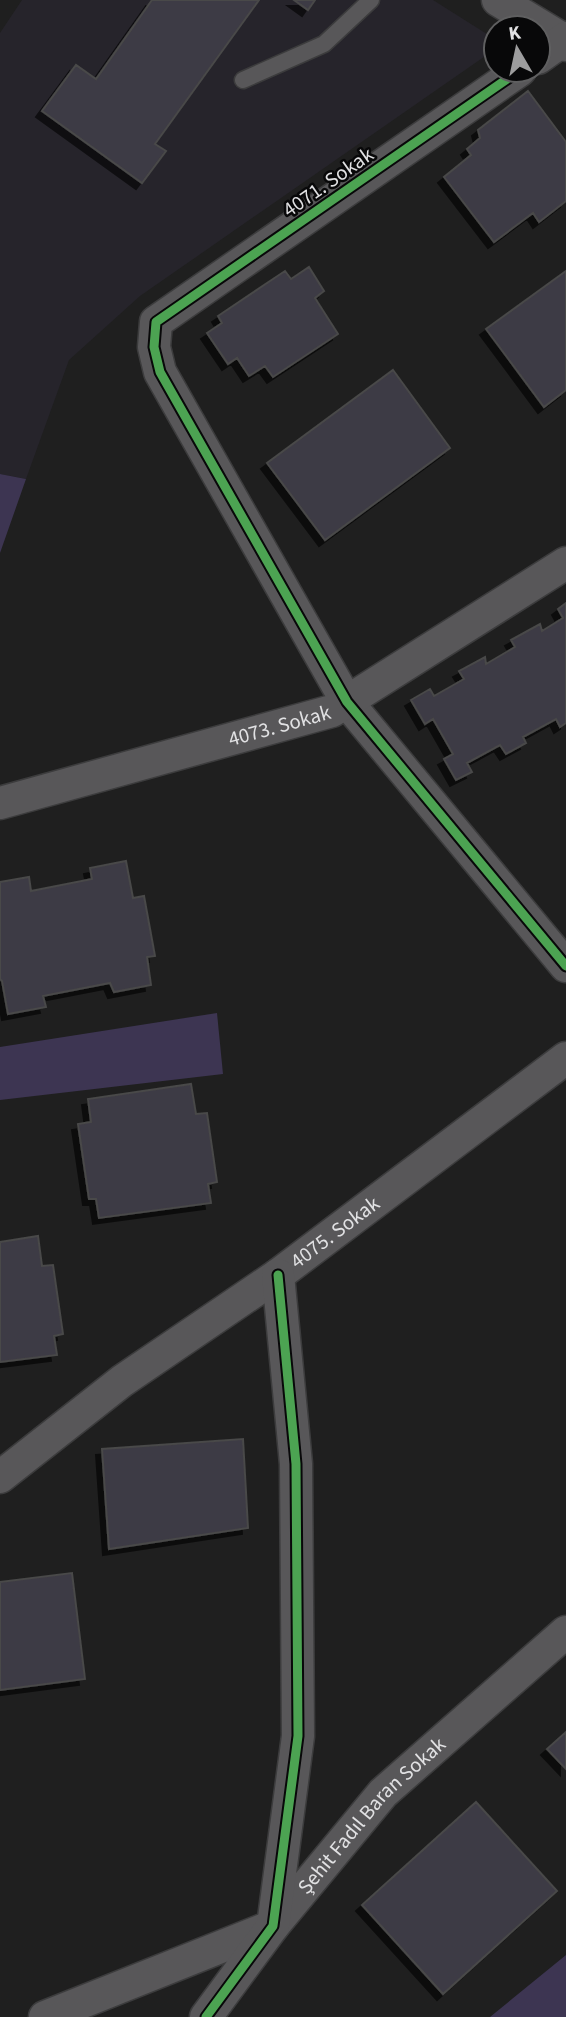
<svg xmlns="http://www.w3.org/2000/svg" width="566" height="2017" viewBox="0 0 566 2017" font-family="'Source Sans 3',sans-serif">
  <defs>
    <filter id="shadow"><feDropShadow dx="-6" dy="6" stdDeviation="0" flood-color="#0009"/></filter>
  </defs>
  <rect width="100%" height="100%" fill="#1f1f1f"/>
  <path fill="#26242b" d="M22,0h411l57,36 1,16 -351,244 -71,64 -43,119 -26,-5v-441z"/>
  <path fill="#3d3552" d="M0,474l26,5 -26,74z
    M217,1013l6,61 -223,26v-53z
    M566,1955v62h-76z"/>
  <path fill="#3e3b44" stroke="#484848" stroke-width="2" filter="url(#shadow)" d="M152,0h107l-104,144 11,7 -24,32 -100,-72 34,-46 20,14z
    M294,0h21l-7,10z
    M528,91l38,51v59l-27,21 -6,-9 -39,29 -50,-65 27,-22 -4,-6 13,-11 -2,-8z
    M309,267l15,24 -9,7 23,36 -65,43 -8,-11 -16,10 -12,-18 -9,6 -21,-31 15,-10 -4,-7 67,-45 6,8z
    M566,271v119l-22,17 -58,-78z
    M393,370l57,78 -125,92 -58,-77z
    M566,603v120l-6,4 -4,-8 -33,18 3,6 -20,11 -6,-9 -33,18 5,9 -16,8 -12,-21 9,-5 -20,-35 -8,5 -14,-24 19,-11 4,7 30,-17 -5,-8 26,-14 1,7 29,-17 -4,-7 29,-16 2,7 21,-13 -5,-9z
    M126,861l7,37 11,-2 11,60 -8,1 4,28 -37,7 -4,-9 -67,13 3,11 -38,7 -6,-33 -2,-2v-97l29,-5 2,14 61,-12 -2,-11z
    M191,1084l5,30 11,-1 10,69 -9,2 3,19 -112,15 -3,-19h-7l-11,-75 13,-2 -3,-23z
    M38,1236l4,30 11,-1 10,69 -9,2 3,19 -57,7v-120z
    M243,1439l5,89 -139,21 -7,-100z
    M72,1573l13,106 -85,11v-108z
    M566,1732v37l-19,-20z
    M476,1802l81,89 -114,103 -81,-89z"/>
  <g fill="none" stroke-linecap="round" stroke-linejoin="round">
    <g stroke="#3c3c3d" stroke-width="19">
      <path id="service" d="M243,80l81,-36 47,-44"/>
    </g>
    <g stroke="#3c3c3d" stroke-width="35">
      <g id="minor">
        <path d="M498,0l66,40 2,5"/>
        <path d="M538,58l28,-20"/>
        <path d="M520,70l-364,252 -2,25 6,25 187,330 219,264"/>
        <path id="s1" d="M0,803l332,-92 234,-148"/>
        <path id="s2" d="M0,1477l122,-96 156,-106 288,-217"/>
        <path id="s3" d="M45,2017l228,-91 110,-133 183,-161"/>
        <path d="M206,2017l67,-91 25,-190 -2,-272 -18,-189"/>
      </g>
    </g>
    <use href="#service" stroke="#585759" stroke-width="16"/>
    <use href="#minor" stroke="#585759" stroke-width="32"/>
    <g stroke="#080809" stroke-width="13">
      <path id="cycleway" d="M520,70l-364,252 -2,25 6,25 187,330 219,264
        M206,2017l67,-91 25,-190 -2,-272 -18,-189"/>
    </g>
    <use href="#cycleway" stroke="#4ca352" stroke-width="9"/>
  </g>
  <g text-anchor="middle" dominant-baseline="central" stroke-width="5" stroke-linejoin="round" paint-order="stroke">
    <g font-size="21" fill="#e1e1e3" stroke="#080809">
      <text transform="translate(328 182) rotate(-35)">4071. Sokak</text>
      <text stroke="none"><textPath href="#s1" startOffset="290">4073. Sokak</textPath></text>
      <text stroke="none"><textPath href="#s2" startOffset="415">4075. Sokak</textPath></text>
      <text stroke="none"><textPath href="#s3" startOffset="394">Şehit Fadıl Baran Sokak</textPath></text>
    </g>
  </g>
  <g transform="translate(517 49) rotate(351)"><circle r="33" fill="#080809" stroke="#5f5f60" stroke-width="2"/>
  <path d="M0-5L12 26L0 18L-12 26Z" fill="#9d9d9e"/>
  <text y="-10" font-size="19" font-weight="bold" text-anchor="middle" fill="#e1e1e3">K</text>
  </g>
</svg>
